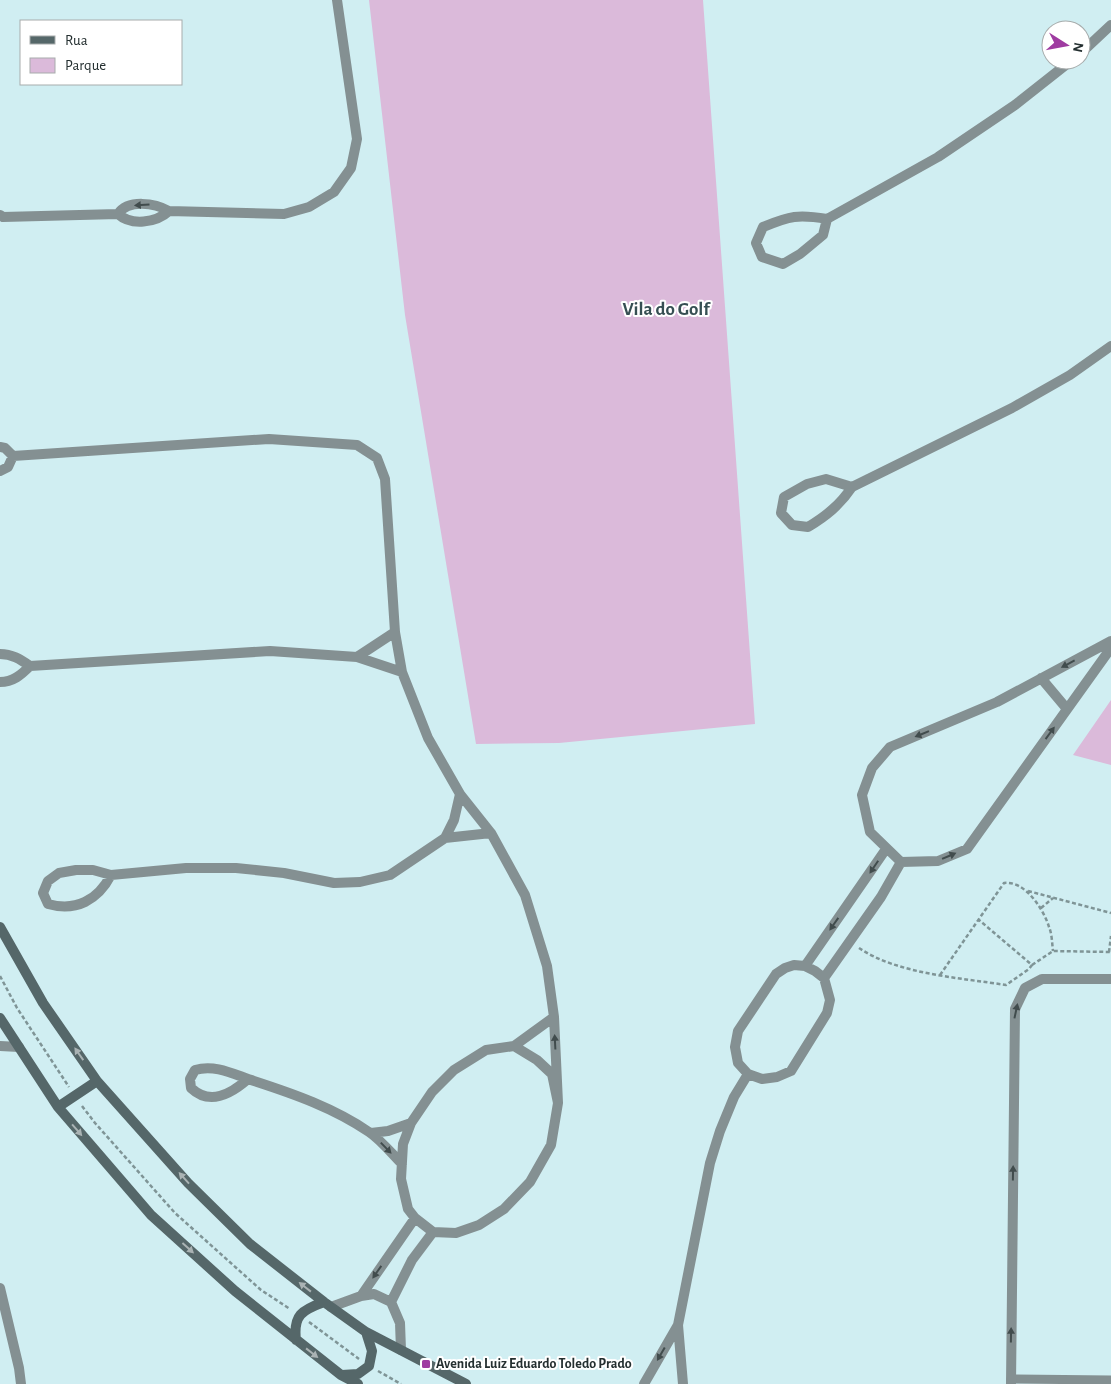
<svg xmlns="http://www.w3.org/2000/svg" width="1111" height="1384" viewBox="0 0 1111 1384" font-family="'Alegreya Sans',sans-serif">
  <rect width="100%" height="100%" fill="#d0eef2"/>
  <path fill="#dbbada" d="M369,0h334l52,724 -196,19 -83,1 -71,-429z
    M1111,700v65l-38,-10z"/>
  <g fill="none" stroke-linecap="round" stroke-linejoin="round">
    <path stroke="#7f9496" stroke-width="2.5" stroke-dasharray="4 2.5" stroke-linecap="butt" d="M1028,891l83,22
      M1041,908l12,-10
      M859,948c38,26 102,30 147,37l23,-16 3,-4 -53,-45
      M1109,952l2,-16
      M1032,965l21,-14 58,1
      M940,975l64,-92c21,-3 40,27 45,44 3,7 3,16 4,24
      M0,976l17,32 52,79
      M82,1106l13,17 80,90 86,77 29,19
      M309,1322l50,37
      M378,1371l23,13"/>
    <path stroke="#849092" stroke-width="9" d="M1011,1379l100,1"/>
    <path stroke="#849092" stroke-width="10" d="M1081,53l30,-28
      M169,211l115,3 25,-7 25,-15 17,-24 6,-29 -20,-139
      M0,215l3,2 115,-3c13,12 38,9 51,-3 -14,-8 -41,-12 -51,3
      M827,219l-4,16 -23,19 -17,10 -21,-7 -6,-14 7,-16c27,-11 35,-13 64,-8l111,-62 77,-52 57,-45
      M0,447l5,1 8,8
      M13,456l256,-17 88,6 20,13 8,21 10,153 7,40 26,66 32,56 31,39 34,62 22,71 7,51 4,86
      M0,471l8,-4 5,-11
      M852,487l-26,-8 -19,5 -23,13 -3,16 11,12 16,2c18,-11 32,-22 44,-40l160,-79 58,-33 41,-29
      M1111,641l-114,61 -107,45 -18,21 -10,27 8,37 31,30 37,-1 29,-12 144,-201
      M0,654c12,0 20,5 30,12l240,-15 87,6 45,15
      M357,657l38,-25
      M1041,678l26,31
      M0,682c13,0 21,-7 30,-16
      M445,838l9,-18 6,-26
      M111,875c-13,25 -35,37 -63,29l-5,-11 5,-12 11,-8 17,-3h17l18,5 75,-7h50l48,5 50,10 26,-1 30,-7 55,-37 46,-5
      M794,965l11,1 10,5 9,7 6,22 -3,13 -36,58 -14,6 -15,2 -14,-5 -10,-11 -3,-16 3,-16 38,-57 9,-6z
      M805,966l81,-117
      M824,978l57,-81 20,-35
      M0,1046l19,1
      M514,1046l23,14 15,14 6,29 -7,42 -21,37 -26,27 -25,16 -23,8 -23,-1 -18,-14 -7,-9 -7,-30 2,-35 8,-21 21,-31 22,-22 32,-20z
      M514,1046l40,-29
      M248,1079c-17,15 -38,27 -57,9l-1,-9 5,-9c21,-6 40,5 59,11 40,13 80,27 115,51 12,8 23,22 33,32
      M371,1133l17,-2 23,-8
      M0,1288l19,80 2,16
      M361,1296l54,-78
      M391,1302l21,-42 21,-28
      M331,1307l30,-11 13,-2 17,8 9,21 1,27
      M644,1384l34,-59
      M683,1384l-5,-59 32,-162 10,-32 14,-34 14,-23
      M1011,1384l4,-375 10,-21 17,-9h69"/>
    <path stroke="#556769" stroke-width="10" d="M0,927l43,76 54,78 91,102 62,61 74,58 42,30 100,52
      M0,1018l58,89 93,108 84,76 106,84 17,9
      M58,1107l39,-26
      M296,1340c-3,-25 6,-30 28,-38
      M342,1375l16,-1 11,-8 3,-15 -6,-19"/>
  </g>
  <defs><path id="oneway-solid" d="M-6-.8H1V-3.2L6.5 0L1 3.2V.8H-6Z" transform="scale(1.25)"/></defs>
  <g fill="#414c4d">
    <use href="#oneway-solid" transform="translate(142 205) rotate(176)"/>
    <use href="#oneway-solid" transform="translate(1068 664) rotate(152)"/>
    <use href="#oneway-solid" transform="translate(1050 733) rotate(-54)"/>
    <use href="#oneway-solid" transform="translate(922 734) rotate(158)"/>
    <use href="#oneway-solid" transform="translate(949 856) rotate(-23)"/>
    <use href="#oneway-solid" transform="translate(874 867) rotate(124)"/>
    <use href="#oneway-solid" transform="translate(834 924) rotate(125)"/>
    <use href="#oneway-solid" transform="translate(1016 1011) rotate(-78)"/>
    <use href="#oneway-solid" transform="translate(555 1042) rotate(-93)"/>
    <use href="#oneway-solid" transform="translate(386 1148) rotate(46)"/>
    <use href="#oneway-solid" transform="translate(1013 1173) rotate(-89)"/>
    <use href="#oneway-solid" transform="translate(377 1272) rotate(125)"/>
    <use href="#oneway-solid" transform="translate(1011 1335) rotate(-89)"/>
    <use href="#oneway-solid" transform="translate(661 1354) rotate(120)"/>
  </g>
  <g fill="#aab3b4">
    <use href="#oneway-solid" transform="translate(79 1054) rotate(-125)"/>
    <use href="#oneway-solid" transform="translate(77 1130) rotate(49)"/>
    <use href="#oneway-solid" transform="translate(184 1178) rotate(-132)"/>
    <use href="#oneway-solid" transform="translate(188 1248) rotate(42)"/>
    <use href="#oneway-solid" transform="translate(305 1287) rotate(-142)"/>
    <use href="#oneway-solid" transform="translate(312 1353) rotate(38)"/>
  </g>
  <rect fill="#9f3ba1" stroke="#fff" stroke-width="2" x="421" y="1359" width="10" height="10" rx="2.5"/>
  <g text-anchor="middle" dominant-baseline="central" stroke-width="4" stroke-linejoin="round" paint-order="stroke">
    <g font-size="14" font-weight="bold" fill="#242f30" stroke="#fff" text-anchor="start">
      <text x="436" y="1364">Avenida Luiz Eduardo Toledo Prado</text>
    </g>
    <g font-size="19" font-weight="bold" fill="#364f53" stroke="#fff">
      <text x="666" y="309">Vila do Golf</text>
    </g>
  </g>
  <rect x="20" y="20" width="162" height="65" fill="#ffffff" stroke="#a7acac"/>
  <rect x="30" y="36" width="25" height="8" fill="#556769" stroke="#a7acac"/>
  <text x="65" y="45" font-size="15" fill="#242f30">Rua</text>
  <rect x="30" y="58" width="25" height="15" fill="#dbbada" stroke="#a7acac"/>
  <text x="65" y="70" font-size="15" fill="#242f30">Parque</text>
  <g transform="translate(1066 45) rotate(101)"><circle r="24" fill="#ffffff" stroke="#a7acac"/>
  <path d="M0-4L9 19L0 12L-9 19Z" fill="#9f3ba1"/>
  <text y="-8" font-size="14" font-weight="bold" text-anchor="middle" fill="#242f30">N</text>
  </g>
</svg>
